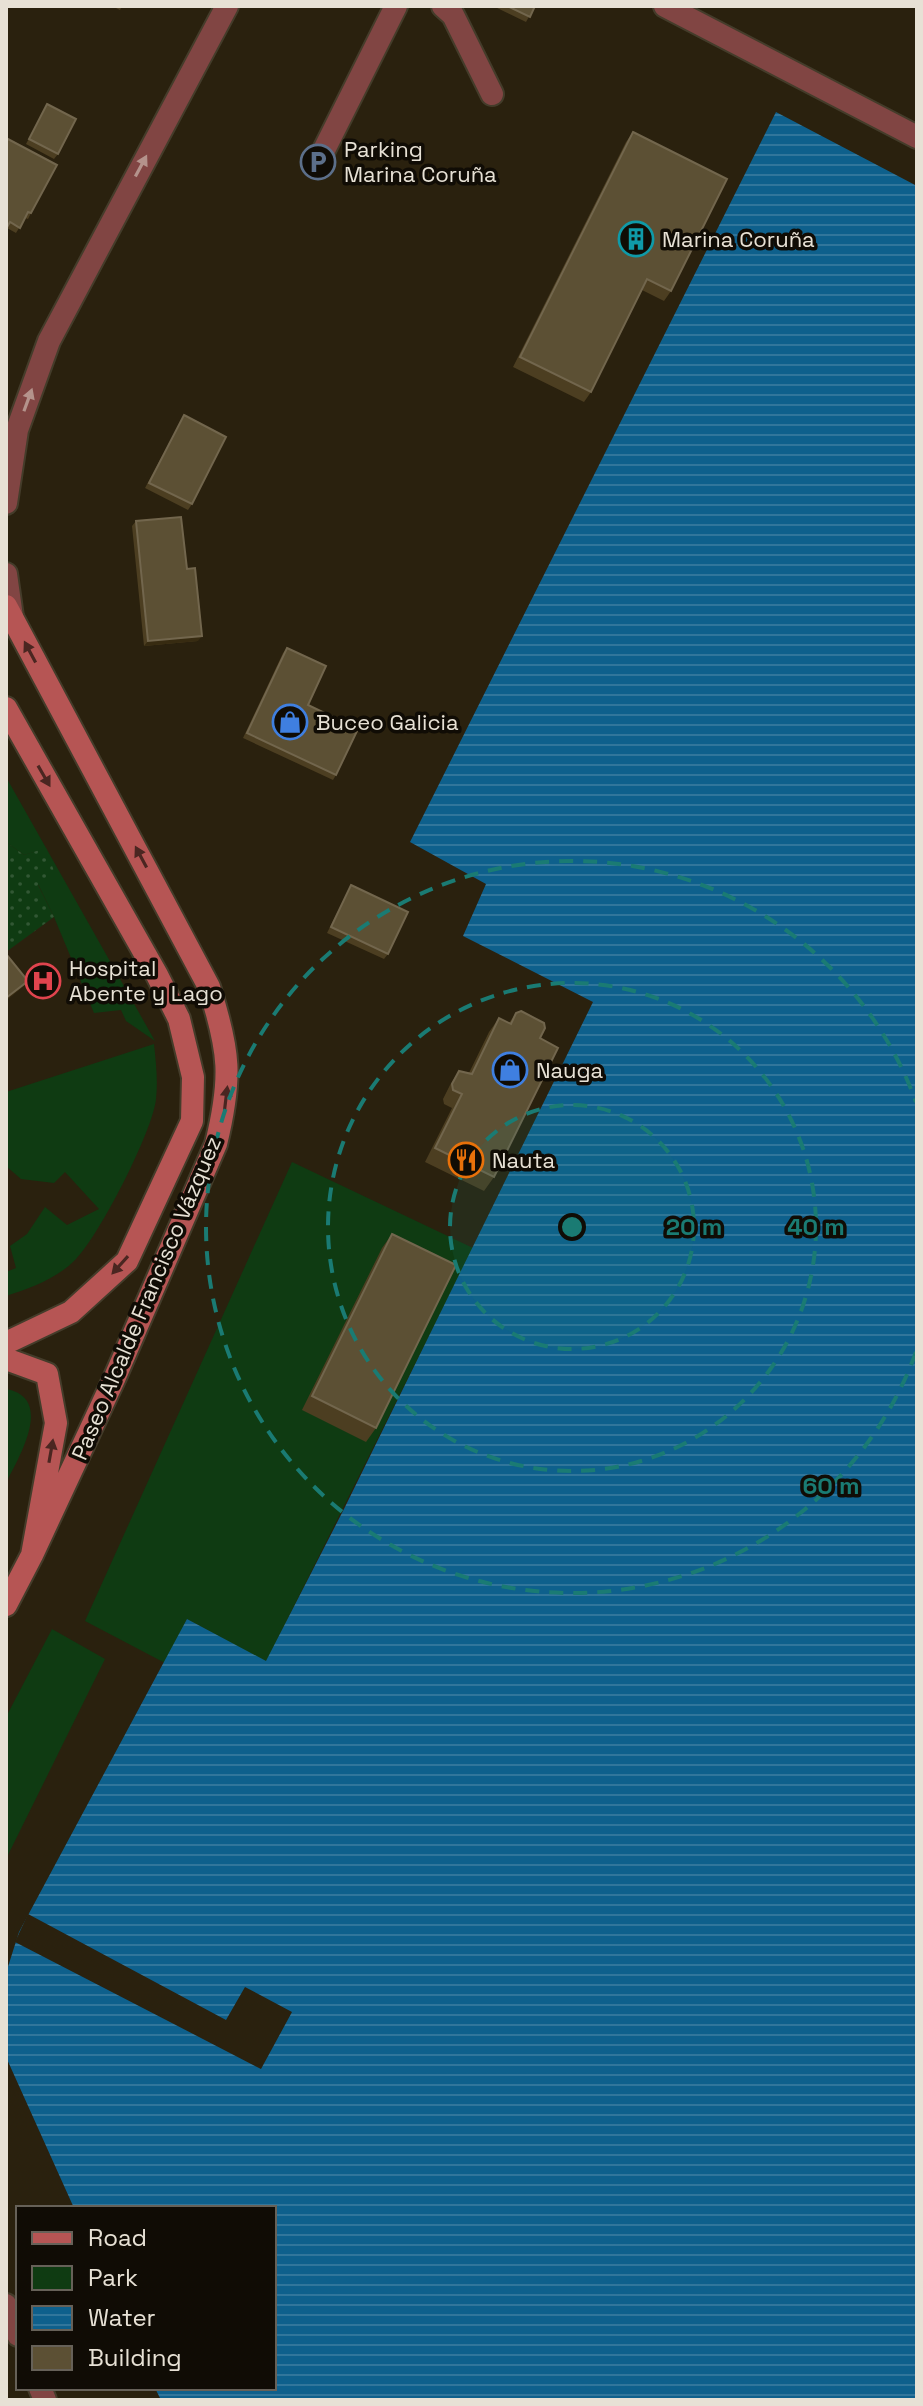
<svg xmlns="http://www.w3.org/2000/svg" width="923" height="2406" viewBox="0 0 923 2406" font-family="'Space Grotesk',sans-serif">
  <defs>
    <pattern id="park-dots" width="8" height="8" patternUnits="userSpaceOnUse" patternTransform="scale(2)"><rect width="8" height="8" fill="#0f3b12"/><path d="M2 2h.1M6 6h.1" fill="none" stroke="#325734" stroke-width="1.8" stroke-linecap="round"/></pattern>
    <pattern id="water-rules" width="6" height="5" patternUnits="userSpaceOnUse" patternTransform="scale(2)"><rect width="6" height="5" fill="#0e608c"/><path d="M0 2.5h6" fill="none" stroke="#31769b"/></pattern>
  </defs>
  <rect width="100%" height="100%" fill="#2a210e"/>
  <path fill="#0f3b12" d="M6,777l149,264 -29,-20 -5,-11 -27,3 -40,-96 -16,-33 7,-35 -21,6 -18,-13z
    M154,1044c2,18 4,37 2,55 -3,32 -57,137 -80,160 -18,19 -45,29 -70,37v-24l10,-4 -6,-22 17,-12 18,-27 22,18 32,-16 -34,-37 -11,11 -33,-4 -15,-13v-74z
    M292,1162l181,86 -207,414 -79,-43 -22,44 -80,-42z
    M6,1389c49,9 13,68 0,94z
    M52,1629l53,30 -99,200v-142z"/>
  <path fill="url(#park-dots)" d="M6,842l18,13 22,-7 10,29 -18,8 16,32 -48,35z"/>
  <path fill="url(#water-rules)" d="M776,112l141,74v2214h-756l-6,-12h119v-180h-200l-68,-151v-84l13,-41 168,-313 79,42 78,-152 249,-507 -130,-66 23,-52 -76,-42z"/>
  <path fill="#2a210e" d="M28,1914l198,106 19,-33 47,25 -31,57 -246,-127z"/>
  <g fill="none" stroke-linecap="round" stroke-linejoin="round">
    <g stroke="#443c2a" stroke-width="26">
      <path id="service" d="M443,6l10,9 39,79
        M665,6l252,131
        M318,162l78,-156
        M6,503l11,-73 32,-89 178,-335
        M6,574l6,43
        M6,2305l12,30
        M40,2388l5,12"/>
    </g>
    <g stroke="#443c2a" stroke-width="26">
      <path id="secondary" d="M6,606l203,381c21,65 23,91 7,157l-101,233 -83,178
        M6,708l151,267 22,44 14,58 -1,44 -65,140 -56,51 -65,31
        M6,1359l41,15 9,49 -24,132 -26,50"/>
    </g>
    <use href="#service" stroke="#814543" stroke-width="22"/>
    <use href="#secondary" stroke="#b65554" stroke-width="22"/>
  </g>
  <path fill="#4c3e21" d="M112,6h10l-2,4z
    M493,6h42l-9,16z
    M47,104l11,50 -4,5 -28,-15z
    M633,132l38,159 -7,10 -22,-11 -51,102 -7,10 -71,-35 113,-225z
    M6,138l25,75 -3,6 -3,-1 -9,15 -9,-5z
    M184,415l8,89 -4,6 -43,-22z
    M136,521l51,48 11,72 -54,5 -12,-120z
    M287,648l49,127 -3,5 -90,-42 40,-85z
    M351,885l37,69 -4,5 -57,-26z
    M516,1013l24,25 -46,139 -10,14 -59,-29 27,-54 -8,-4 -1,-5 7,-14 9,-14 10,2 20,-41 10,-14 10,5z
    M392,1234l-16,194 -10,14 -64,-32 80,-162z"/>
  <path fill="#372b11" d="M202,636l-4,5 -54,5 4,-5z
    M28,981l-4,5 -18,15v-3z"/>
  <path fill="#5c5034" stroke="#72664d" stroke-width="2" d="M507,6h28l-5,11z
    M47,104l29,15 -18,35 -29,-15z
    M633,132l94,47 -56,112 -24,-12 -56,113 -71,-35z
    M6,138l51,27 -26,48 -3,-1 -8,16 -10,-6 -4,7z
    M184,415l42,22 -34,67 -43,-21z
    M181,517l6,52 8,-1 7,68 -54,5 -12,-120z
    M287,648l39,18 -18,39 50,24 -22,46 -89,-42z
    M351,885l57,27 -20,42 -57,-27z
    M6,954l22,27 -22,17z
    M521,1011l23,12 1,5 -5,10 18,10 -64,129 -59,-29 27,-54 -9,-4 -1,-6 7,-13 13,3 27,-56 12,6 5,-11z
    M392,1234l64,31 -80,163 -64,-32z"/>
  <defs><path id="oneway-solid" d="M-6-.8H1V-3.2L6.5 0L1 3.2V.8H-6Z" transform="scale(2)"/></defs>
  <g fill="#b4938c">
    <use href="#oneway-solid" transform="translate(141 166) rotate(-62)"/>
    <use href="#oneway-solid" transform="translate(28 400) rotate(-70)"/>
  </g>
  <g fill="#4a2621">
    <use href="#oneway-solid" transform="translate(30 652) rotate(-118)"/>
    <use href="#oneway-solid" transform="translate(44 776) rotate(60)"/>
    <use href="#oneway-solid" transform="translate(141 857) rotate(-118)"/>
    <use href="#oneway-solid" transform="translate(226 1098) rotate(-83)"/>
    <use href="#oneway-solid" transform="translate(120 1265) rotate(132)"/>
    <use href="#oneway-solid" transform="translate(51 1451) rotate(-80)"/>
  </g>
  <circle cx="572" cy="1227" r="122" fill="#1a7b73" fill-opacity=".12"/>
  <g fill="none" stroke="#1a7b73" stroke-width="4" stroke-dasharray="14 10">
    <circle cx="572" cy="1227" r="122"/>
    <circle cx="572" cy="1227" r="244"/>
    <path d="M916 1352A366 366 0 1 1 916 1102"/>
  </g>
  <defs>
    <g id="parking-ring" transform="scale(1.8)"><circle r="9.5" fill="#100c05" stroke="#5c6f8a" stroke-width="1.5"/><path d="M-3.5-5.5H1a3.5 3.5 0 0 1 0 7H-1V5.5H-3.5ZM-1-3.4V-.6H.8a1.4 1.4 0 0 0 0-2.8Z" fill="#5c6f8a"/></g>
    <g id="building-ring" transform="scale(1.8)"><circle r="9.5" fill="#100c05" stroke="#0f9aa8" stroke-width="1.5"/><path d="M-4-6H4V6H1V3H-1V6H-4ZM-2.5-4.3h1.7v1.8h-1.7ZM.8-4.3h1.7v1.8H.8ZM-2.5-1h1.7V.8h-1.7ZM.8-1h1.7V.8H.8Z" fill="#0f9aa8"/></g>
    <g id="shop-ring" transform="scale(1.8)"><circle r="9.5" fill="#100c05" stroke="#3f7fe0" stroke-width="1.5"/><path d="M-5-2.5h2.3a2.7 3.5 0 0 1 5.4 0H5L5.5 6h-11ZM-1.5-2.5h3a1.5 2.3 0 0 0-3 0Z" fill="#3f7fe0"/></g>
    <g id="hospital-ring" transform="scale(1.8)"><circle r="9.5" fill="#100c05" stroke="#e0444e" stroke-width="1.5"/><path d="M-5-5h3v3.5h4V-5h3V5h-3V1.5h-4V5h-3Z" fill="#e0444e"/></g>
    <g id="restaurant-ring" transform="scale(1.8)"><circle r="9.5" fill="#100c05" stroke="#e8710a" stroke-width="1.5"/><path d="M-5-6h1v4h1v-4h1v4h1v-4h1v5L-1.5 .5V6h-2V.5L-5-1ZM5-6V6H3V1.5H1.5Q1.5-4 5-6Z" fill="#e8710a"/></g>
  </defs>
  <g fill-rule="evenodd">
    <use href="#parking-ring" x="318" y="162"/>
    <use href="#building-ring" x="636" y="239"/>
    <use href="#shop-ring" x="290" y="722"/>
    <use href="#hospital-ring" x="43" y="981"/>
    <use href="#shop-ring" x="510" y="1070"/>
    <use href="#restaurant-ring" x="466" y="1160"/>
  </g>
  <g text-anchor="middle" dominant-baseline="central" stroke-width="7" stroke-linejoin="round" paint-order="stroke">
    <g font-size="22" fill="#e7e1d5" stroke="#100c05" text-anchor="start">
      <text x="344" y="149">Parking<tspan x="344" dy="25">Marina Coruña</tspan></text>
      <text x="662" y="239">Marina Coruña</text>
      <text x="316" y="722">Buceo Galicia</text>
      <text x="69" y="968">Hospital<tspan x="69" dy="25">Abente y Lago</tspan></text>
      <text x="536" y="1070">Nauga</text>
      <text x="492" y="1160">Nauta</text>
    </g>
    <g font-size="22" fill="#e7e1d5" stroke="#100c05">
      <text transform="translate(146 1298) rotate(-67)">Paseo Alcalde Francisco Vázquez</text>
    </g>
  </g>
  <circle cx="572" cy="1227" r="12" fill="#1a7b73" stroke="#100c05" stroke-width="4"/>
  <g font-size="24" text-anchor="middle" font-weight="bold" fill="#1a7b73" stroke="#100c05" stroke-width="7" stroke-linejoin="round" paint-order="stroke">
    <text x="694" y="1235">20 m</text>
    <text x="816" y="1235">40 m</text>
    <text x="831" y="1494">60 m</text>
  </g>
  <rect width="923" height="2406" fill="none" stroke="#e7e1d5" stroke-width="16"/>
  <rect x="16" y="2206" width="260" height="184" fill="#100c05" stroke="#666158" stroke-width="2"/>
  <rect x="32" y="2232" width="40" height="12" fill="#b65554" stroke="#666158" stroke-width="2"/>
  <text x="88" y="2246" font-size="24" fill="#e7e1d5">Road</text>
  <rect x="32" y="2266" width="40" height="24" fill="#0f3b12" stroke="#666158" stroke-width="2"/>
  <text x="88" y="2286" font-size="24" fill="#e7e1d5">Park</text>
  <rect x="32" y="2306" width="40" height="24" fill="url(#water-rules)" stroke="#666158" stroke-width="2"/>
  <text x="88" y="2326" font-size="24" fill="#e7e1d5">Water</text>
  <rect x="32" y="2346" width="40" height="24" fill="#5c5034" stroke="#666158" stroke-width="2"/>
  <text x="88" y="2366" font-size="24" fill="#e7e1d5">Building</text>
</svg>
